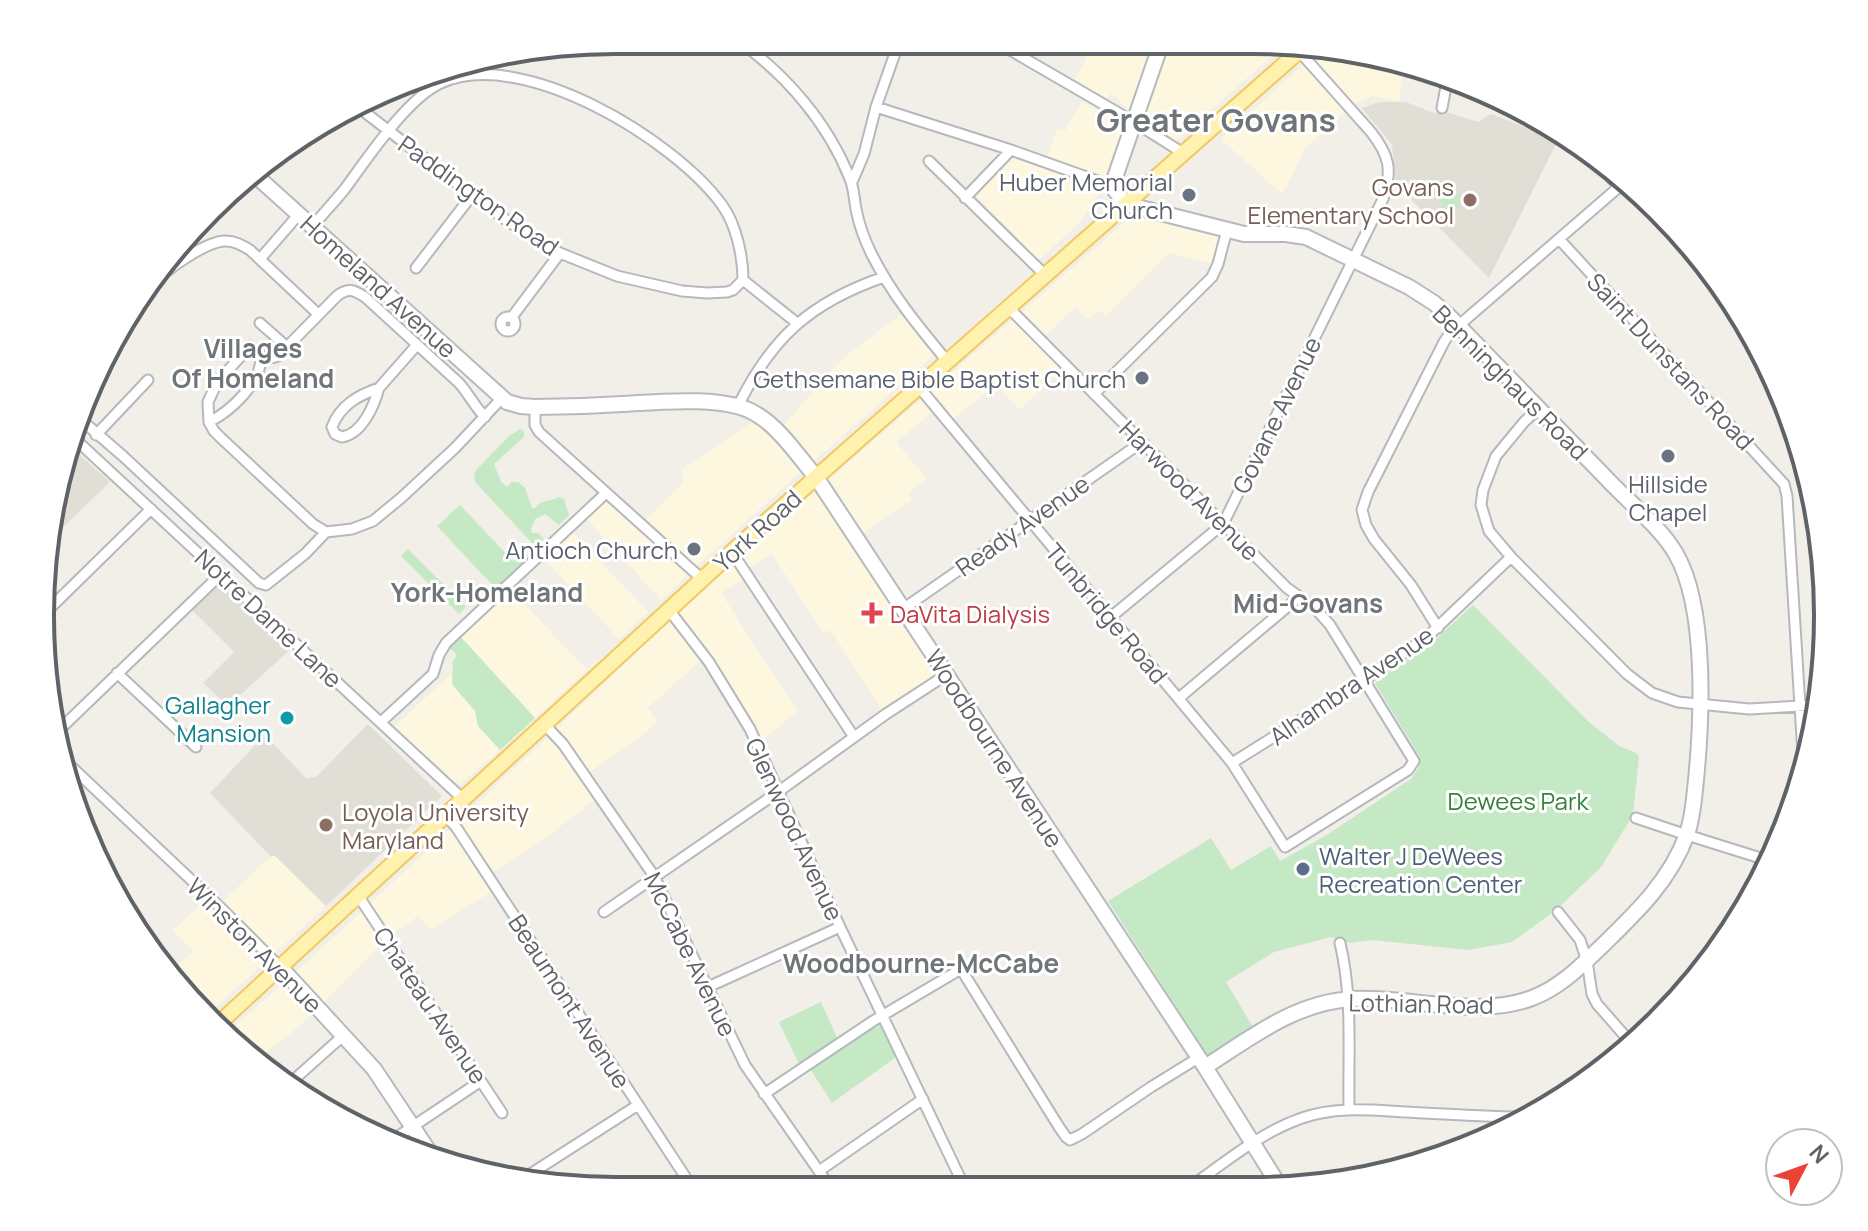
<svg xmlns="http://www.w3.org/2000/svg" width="1868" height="1231" viewBox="0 0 1868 1231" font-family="Manrope,sans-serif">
  <rect width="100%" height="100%" fill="#f1efe8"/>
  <path fill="#fef7e0" d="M1094,43l59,1 -24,67 -17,-18 -6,5 -31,-19z
    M1169,44h28l13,5 5,-5 70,1 -110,96 -32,-22z
    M1323,45h5l76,23 -5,33 -27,-5 -18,7 -50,47 -17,36 -6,7 -60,-54 81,-73z
    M1082,101l42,25 -17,51 -17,31 -10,14 -41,38 -65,-66 38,-39 32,11 13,-37 8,2z
    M1133,215l94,24 -8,26 -50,-12 -63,63 -7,-6 -10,10 -13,-13 -36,34 25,26 -45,43 -24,-26 -48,39 -12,-14 -40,33 31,37 -19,14 4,7 -56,38 89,137 -59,41 -55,-86 -7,3 -52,-79 -28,16 4,7 -27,16 76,118 -42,36 -52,-89 -55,50 10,15 -73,53 14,20 -53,42 -60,38 9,13 -64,41 -13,-14 -27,19 -90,90 -41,32 -8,2 -16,-11 -11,-13 93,-83 159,-148 234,-222z
    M902,314l34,39 -122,108 -31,-35 51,-59 19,-17z
    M752,422l9,6 41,43 -105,95 -51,-47 36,-36v-14z
    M604,500l84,75 -27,25 -76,-83z
    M571,530l77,82 -29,27 -76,-82z
    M509,588l78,82 -52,48 -75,-82z
    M452,673v10l3,6 20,22 3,15 22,24 -41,35 -65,-58z
    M274,854l52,52 -118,108 -36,-44 21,-19 -20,-21 31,-29 10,8z"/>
  <path fill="#e1ded6" d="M1379,102h27l28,11 9,-2 35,11 13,-8 67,26 -69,138 -93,-94 -4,-39 -30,-37z
    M72,448l38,34 -60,58z
    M220,583l71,66 -63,57 -25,-23 31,-31 -43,-43z
    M368,724l74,72 -116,110 -52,-51 -3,2 -61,-64 55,-58 41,43 10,-1z"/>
  <path fill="#c5e8c5" d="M1430,178l18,5 2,8 11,4 -6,24 -9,-2c-4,-5 -4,-13 -7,-20l-11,-5z
    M520,429l4,2v6l-30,27 7,18 6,5 5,-5h6l7,6 7,20h3c6,-9 16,-6 24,-11l5,2 5,16 -10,10 -14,-11 -10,5 -4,10 1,4h7l5,7 -8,7 -61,-65 -1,-8 4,-6 31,-32z
    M460,505l53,56 9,-5 6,1 1,2 -32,31 -60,-64z
    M408,549l58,58 -7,7 -58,-58z
    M1473,605l116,117 30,24 17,7 3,4 -6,58 -32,52 -45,43 -44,32 -44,8 -95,-10 -24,3 -18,-6 -57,15 -48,30 27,45 -45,29 -100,-155 103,-63 20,32 40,-24 9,15 45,-25 86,-57 7,-10 2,-12 -45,-74 22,-17 29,-18z
    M460,636l75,82 -35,32 -22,-24 -3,-15 -23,-27 1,-23 4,-6 -8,-8z
    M821,1002l17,38 -37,25 -2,-1 -20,-42z
    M877,1024l5,3 14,30 -64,46 -22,-34z"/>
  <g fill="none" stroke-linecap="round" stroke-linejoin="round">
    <g stroke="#b5b8bc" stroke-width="13">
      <path id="street" d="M739,41c48,35 89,82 111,138 4,9 4,20 6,30 3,16 9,32 16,46 21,41 46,71 75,106
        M998,43l136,79 49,31
        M358,107l114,88 37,27 51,31 57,23 65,15 25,2 20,-1 6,-2 10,-10
        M876,107l135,43 101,36
        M1442,108l5,-27
        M1528,120l2,-5
        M1593,157l26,30
        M929,161l116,114
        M852,182l12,-28 12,-47 23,-65
        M965,198l46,-48
        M312,227c11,-13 22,-25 32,-37 23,-31 63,-92 97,-107 81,-37 234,57 281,122 14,19 21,51 21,75l54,43
        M1559,239l225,245 3,12 17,275
        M260,259l39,-45
        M416,268l56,-73
        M136,305c5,-6 10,-14 15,-20 14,-14 56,-45 75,-44 9,0 16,4 24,9l68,64
        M501 324a7 7 0 1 1 14 0a7 7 0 1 1-14 0Z
        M512,317l48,-64
        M260,323l27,24
        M919,387l313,376 53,84 123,-77 6,-9 -84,-136 -16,-18 -27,-19 -279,-281
        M379,388c-5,18 -17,46 -37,49l-7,-3 -3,-7c8,-22 27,-32 47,-39z
        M379,388l37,-42
        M1094,394l118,-117 6,-13 9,-34
        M738,406c34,-69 73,-104 146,-129
        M535,407v18l4,7 163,147
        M1538,409l-14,13 -28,34 -13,34 -2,15 8,26 22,26 116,117 25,19 26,9 71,7 71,-4
        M79,418l45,39 135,126 7,2 5,-4 34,-27 21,-22
        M209,422c22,-11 53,-40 52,-66
        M96,435l52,-55
        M74,438l390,362
        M326,532l-13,-8 -92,-86 -7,-7 -5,-9 -1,-20 6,-13 8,-12 28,-31c9,9 16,15 28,10l59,-60c11,-9 17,-6 28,1l94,86c10,11 15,23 26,34
        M326,532l26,-3 21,-8 28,-23 54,-50 47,-50
        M732,552l122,185
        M903,609l239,-167
        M669,610l40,52 41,67 90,198 125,261
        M45,613l106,-104
        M1111,617l112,-93 160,-325c10,-29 6,-44 -12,-67l-72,-81
        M1438,628l-27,-43 -37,-46 -8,-14 -4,-15 6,-18 76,-150 6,-9 177,-153
        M117,673l79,74
        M1179,698l120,-101
        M381,722l52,-48 6,-19 7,-12 160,-150
        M545,725l18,19 91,132 91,189 85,122
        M56,733l165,-159
        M59,755l165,156 57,57
        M1232,763l132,-83 62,-42 85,-81
        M446,816l10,11 236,360
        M1636,818l51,17 83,26
        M359,897l143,216
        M604,912l174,-120 108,-78 60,-39
        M1558,912l22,28 7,21 5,33 5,10 35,40
        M1340,943c13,54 8,111 9,166
        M708,987l132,-60
        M289,1084l55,-49
        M764,1094l109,-73 88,-52 98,158 7,10 4,3 12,-6 69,-47 47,-29
        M1502,1117l2,16
        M391,1141l90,-60
        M819,1171l104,-72
        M521,1180l117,-75
        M1187,1189c36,-25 72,-56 115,-71 34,-12 68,-8 104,-6 35,2 70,4 105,5l23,-2"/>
    </g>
    <g stroke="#b6babf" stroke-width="18">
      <path id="secondary" d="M1161,44l-49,142 13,18 119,30h42l20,3 103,50 25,16 16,14c53,55 107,110 160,165 20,21 52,47 66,72 31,54 26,164 20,226 -2,18 -3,37 -9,54 -16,45 -49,77 -83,110 -22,21 -43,43 -72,54 -56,21 -122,-2 -180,1 -56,3 -102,39 -147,68
        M255,175l252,227 14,4 14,1c29,0 58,-1 87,-3 35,-2 104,-9 134,10 24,14 42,42 60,63l389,590 77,123
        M281,968l93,101 56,84"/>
    </g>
    <g stroke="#f2c960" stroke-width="18">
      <path id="primary" d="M217,1025l527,-484 562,-496"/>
    </g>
    <use href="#street" stroke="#fff" stroke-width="9"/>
    <use href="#secondary" stroke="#fff" stroke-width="14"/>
    <use href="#primary" stroke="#fff2af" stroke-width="14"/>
  </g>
  <g fill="#6b7280" stroke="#fff" stroke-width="3">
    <circle cx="1189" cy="195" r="8"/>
    <circle cx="1142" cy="378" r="8"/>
    <circle cx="1668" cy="456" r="8"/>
    <circle cx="694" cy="549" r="8"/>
  </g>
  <g fill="#8d6e63" stroke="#fff" stroke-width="3">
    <circle cx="1470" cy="200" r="8"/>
    <circle cx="326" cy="825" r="8"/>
  </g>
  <path fill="#e0444e" stroke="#fff" stroke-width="3" d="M868 601h8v8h8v8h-8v8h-8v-8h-8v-8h8z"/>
  <circle fill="#0f9aa8" stroke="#fff" stroke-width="3" cx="287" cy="718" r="8"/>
  <circle fill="#5c6f8a" stroke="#fff" stroke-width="3" cx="1303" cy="869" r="8"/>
  <g text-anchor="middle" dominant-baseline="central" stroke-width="6" stroke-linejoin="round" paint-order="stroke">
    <g font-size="24" fill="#5b616d" stroke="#fff" text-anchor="end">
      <text x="1173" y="181">Huber Memorial<tspan x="1173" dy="28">Church</tspan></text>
      <text x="1126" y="378">Gethsemane Bible Baptist Church</text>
      <text x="1668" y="483" text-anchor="middle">Hillside<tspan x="1668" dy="28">Chapel</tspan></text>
      <text x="678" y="549">Antioch Church</text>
    </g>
    <g font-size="24" fill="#785e54" stroke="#fff" text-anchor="end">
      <text x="1454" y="186">Govans<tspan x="1454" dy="28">Elementary School</tspan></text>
      <text x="342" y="811" text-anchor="start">Loyola University<tspan x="342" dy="28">Maryland</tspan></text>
    </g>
    <g font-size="24" fill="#5f6368" stroke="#fff">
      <text transform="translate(479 195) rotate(35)">Paddington Road</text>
      <text transform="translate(379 286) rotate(42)">Homeland Avenue</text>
      <text transform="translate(1671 361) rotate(47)">Saint Dunstans Road</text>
      <text transform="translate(1511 382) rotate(45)">Benninghaus Road</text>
      <text transform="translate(1276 415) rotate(-64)">Govane Avenue</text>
      <text transform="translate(1190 490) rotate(45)">Harwood Avenue</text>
      <text transform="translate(1022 525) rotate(-35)">Ready Avenue</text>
      <text transform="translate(757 530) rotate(-42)">York Road</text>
      <text transform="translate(1107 613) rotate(50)">Tunbridge Road</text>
      <text transform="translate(269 618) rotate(43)">Notre Dame Lane</text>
      <text transform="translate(1351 685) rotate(-34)">Alhambra Avenue</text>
      <text transform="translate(995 748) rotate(57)">Woodbourne Avenue</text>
      <text transform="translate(795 829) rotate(65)">Glenwood Avenue</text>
      <text transform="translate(255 945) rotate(45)">Winston Avenue</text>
      <text transform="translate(691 954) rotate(64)">McCabe Avenue</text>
      <text transform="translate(570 1001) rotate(57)">Beaumont Avenue</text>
      <text transform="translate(1421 1003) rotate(1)">Lothian Road</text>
      <text transform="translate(431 1005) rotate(56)">Chateau Avenue</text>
    </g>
    <g font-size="24" fill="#be3a42" stroke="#fff" text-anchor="start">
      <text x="890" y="613">DaVita Dialysis</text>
    </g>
    <g font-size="24" fill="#0d838f" stroke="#fff" text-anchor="end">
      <text x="271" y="704">Gallagher<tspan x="271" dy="28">Mansion</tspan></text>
    </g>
    <g font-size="24" fill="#348238" stroke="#fff">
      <text x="1518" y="800">Dewees Park</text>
    </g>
    <g font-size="24" fill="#4e5e75" stroke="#fff" text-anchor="start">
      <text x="1319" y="855">Walter J DeWees<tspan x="1319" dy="28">Recreation Center</tspan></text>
    </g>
    <g font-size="26" font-weight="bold" fill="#70757a" stroke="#fff">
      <text x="253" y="348">Villages<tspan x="253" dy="30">Of Homeland</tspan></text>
      <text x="487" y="592">York-Homeland</text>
      <text x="1308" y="603">Mid-Govans</text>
      <text x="921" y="963">Woodbourne-McCabe</text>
    </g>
    <g font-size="32" font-weight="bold" fill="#70757a" stroke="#fff">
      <text x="1216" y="120">Greater Govans</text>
    </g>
  </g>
  <path d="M0 0H1868V1231H0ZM615 54H1253A561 561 0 0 1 1814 615V616A561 561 0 0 1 1253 1177H615A561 561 0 0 1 54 616V615A561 561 0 0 1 615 54Z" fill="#fff" fill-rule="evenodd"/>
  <path fill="none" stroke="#5f6368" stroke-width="4" d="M615 54H1253A561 561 0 0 1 1814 615V616A561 561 0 0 1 1253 1177H615A561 561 0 0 1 54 616V615A561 561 0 0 1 615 54Z"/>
  <g transform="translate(1804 1167) rotate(49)"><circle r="38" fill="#ffffff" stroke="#bfc1c3" stroke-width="2"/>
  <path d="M0-6L14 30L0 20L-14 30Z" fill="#ea4335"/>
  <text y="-12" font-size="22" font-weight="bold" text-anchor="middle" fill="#5f6368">N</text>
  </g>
</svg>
